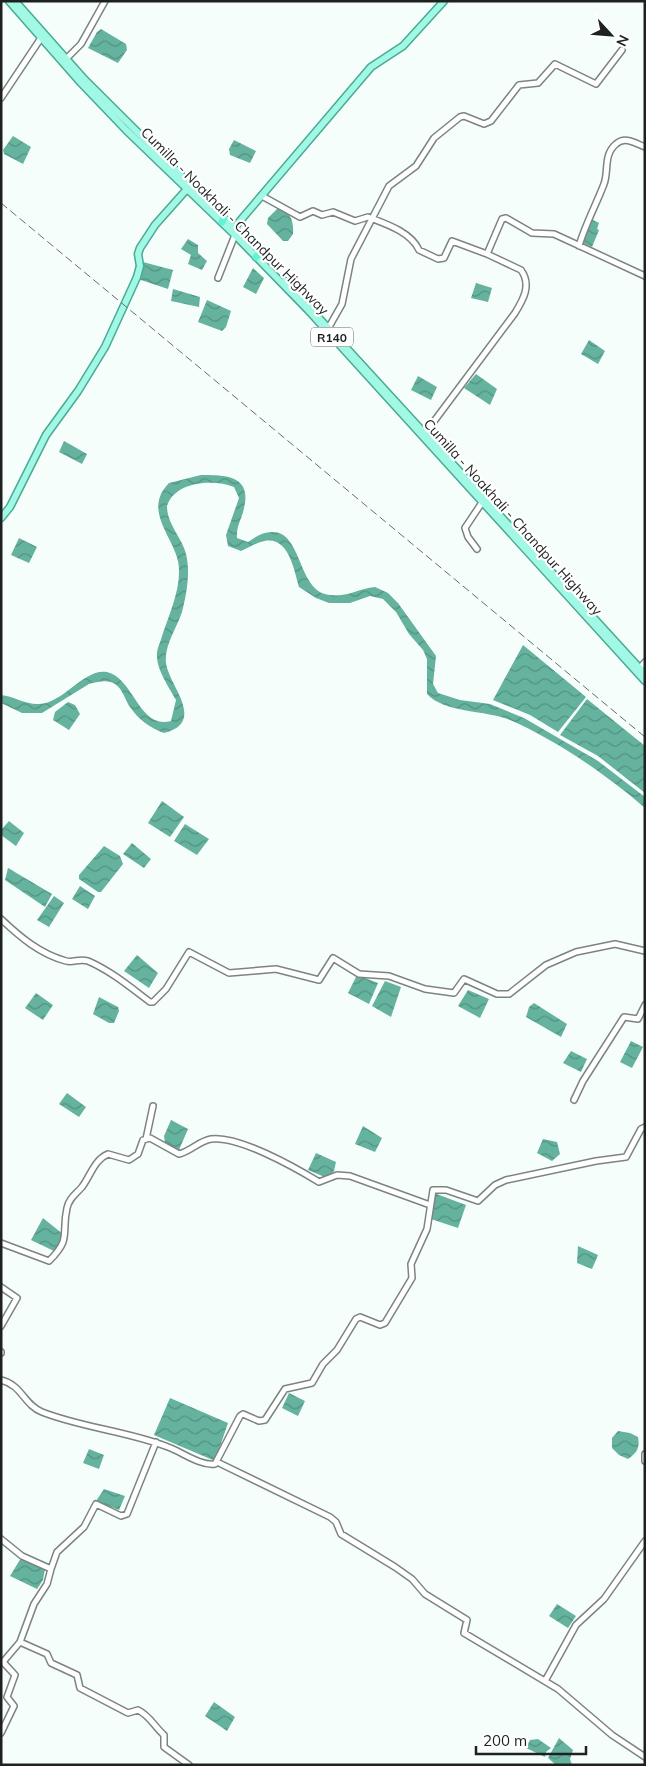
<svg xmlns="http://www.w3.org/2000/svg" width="646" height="1766" viewBox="0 0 646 1766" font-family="Mulish,sans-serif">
  <defs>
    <pattern id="water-waves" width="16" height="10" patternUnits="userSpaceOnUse" patternTransform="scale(1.25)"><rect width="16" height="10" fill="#65b39f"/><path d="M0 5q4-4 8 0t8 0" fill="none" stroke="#539181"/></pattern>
  </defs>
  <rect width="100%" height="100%" fill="#f6fefb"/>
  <path fill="url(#water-waves)" d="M101,29l25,15 1,6 -9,13 -30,-15 9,-16z
    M13,136l18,11 -8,17 -19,-10 -1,-4z
    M234,140l22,11 -6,12 -20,-8 -1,-6z
    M278,208c13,2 16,15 15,26l-5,7h-5l-16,-17 1,-6z
    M591,219l8,4 -2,6 2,1 -7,17 -12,-5z
    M188,239l10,6v8l9,8 -5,9 -14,-6 3,-9 -10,-6z
    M143,262l30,8 -5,19 -30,-10z
    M253,268l11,10 -8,16 -13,-7z
    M476,283l16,5 -4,14 -17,-4z
    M173,289l27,8 -1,10 -28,-6z
    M207,300l24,11 -5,16 -4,4 -24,-9z
    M589,340l16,11 -7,13 -17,-10z
    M476,374l21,15 -7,16 -26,-17z
    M418,376l19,11 -6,13 -20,-10z
    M64,441l23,13 -5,10 -23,-12z
    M201,475c24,0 51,0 43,33 -2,11 -8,18 -7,30l11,4c5,-3 11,-8 17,-9 37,-10 31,53 60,61 21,5 31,-5 50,-7l13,6 10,10 38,53 -3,28 5,9 22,7 30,4 34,14 74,43 47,36v11c-38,-33 -89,-68 -135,-88 -24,-10 -66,-7 -83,-26v-35l-4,-9 -14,-16 -13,-22 -13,-13 -13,-3 -20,7h-21l-13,-5 -17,-11c-5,-17 -10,-51 -35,-46 -8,2 -16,7 -23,10l-13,-5 -2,-11 13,-37 -5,-11c-20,-8 -59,-6 -67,19 0,20 18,34 20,53 3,17 -1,37 -5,53 -5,16 -18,33 -16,51 3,23 41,59 -2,70 -14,-5 -26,-14 -34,-26 -5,-7 -7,-18 -15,-23 -7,-5 -19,-2 -26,0l-47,29h-20l-21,-10v-8c12,1 26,10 38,9 25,-1 45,-36 68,-32 27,6 32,58 64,49l5,-21c-7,-13 -20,-31 -19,-46 0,-6 4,-13 5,-18 7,-21 18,-45 17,-67 0,-28 -39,-57 -10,-86z
    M19,538l18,9 -8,16 -18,-8z
    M523,645l63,52 -28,35 -28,-17 -37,-15z
    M587,699l58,47v47l-47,-37 -38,-21z
    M68,702l7,3 5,9 -11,16 -16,-10 2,-8z
    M162,801l22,16 -14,20 -22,-14z
    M9,821l15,12 -8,13 -15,-11v-5z
    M185,824l24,15 -12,16 -23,-14z
    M132,843l19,16 -7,9 -21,-14z
    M104,846l16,10 3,8 -22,28h-3l-19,-13v-4z
    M8,868l44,26 -7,13 -40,-27z
    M80,886l15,10 -7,13 -16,-10z
    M54,896l10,7 -15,24 -12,-7z
    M137,955l21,18 -9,15 -25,-17z
    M357,975l21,8 -9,21 -21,-11z
    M385,981l16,6 -10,30 -19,-11z
    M468,990l21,9 -9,19 -22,-12z
    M36,993l17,12 -10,15 -18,-12z
    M99,997l19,10 1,4 -5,12h-5l-16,-9z
    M534,1003l33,21 -6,13 -35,-20 3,-10z
    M631,1041l12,6 -11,21 -12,-6z
    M571,1051l16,8 -6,13 -18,-9z
    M67,1093l19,14 -7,10 -20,-13z
    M171,1120l17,9 -9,21 -14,-7 -1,-7z
    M363,1126l19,12 -7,14 -20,-8z
    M543,1139l14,3 3,12 -8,7 -15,-8z
    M316,1153l20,9 -2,9 -7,7 -19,-8z
    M434,1193l32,12 -8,23 -27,-9z
    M43,1218l21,17 -8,17 -25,-12z
    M578,1246l20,9 -6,14 -15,-6z
    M289,1393l16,8 -7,15 -16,-8z
    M170,1398l58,25 -13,38 -61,-26z
    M618,1431l12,2 8,4c2,11 -1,16 -10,22l-9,-4 -7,-7v-10z
    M89,1449l15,6 -5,14 -16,-6z
    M104,1489l21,7 -6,14 -23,-9z
    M21,1558l24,11 -2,11 -6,9 -27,-13z
    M557,1604l19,12 -8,12 -19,-12z
    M214,1702l21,15 -8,14 -22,-15z
    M559,1738l14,12 -3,9 2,6h-16l-8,-7z
    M538,1739l13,9 -5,4 -1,5 -19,-9 4,-8z"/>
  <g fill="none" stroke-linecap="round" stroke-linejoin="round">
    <g stroke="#7c8481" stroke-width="8">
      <path id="minor" d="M66,59l15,-15 24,-43
        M1,98l40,-60
        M262,196l38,21 13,-6 9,4 11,-3 22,9 13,-4c18,7 43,15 51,33l19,9 6,-1 8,-17 35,13 15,-35 4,-1 26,15 22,1 91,42
        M579,246c6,-21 17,-41 25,-62 5,-13 -1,-29 12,-40 9,-8 19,-1 29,3
        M218,278l17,-43
        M329,327l13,-23 9,-45 38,-73 27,-20 18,-28 26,-21 4,-1 20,8 7,-3 28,-36 19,-2 17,-19 41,20 26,-34
        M426,432l89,-119c8,-13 17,-28 6,-43l-34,-16
        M477,549l-9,-12 -3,-9 18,-27
        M639,669l6,-7
        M1,919c19,18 39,35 65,42 8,2 13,-3 22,0 23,10 42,26 62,41h3l13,-13 23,-37 40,21 47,-4 43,11 14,-22 26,16 30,2 36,13 29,4 10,-14 33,15h12l37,-29 30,-13 39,-8 30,7
        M574,1100l9,-19 41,-64 14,2 7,-14
        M146,1139l7,-33
        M1,1243l48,18c23,-23 12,-26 18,-53 2,-10 9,-14 15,-21 9,-12 12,-27 26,-33l21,6 9,-6 5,-14 7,-2 29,16c12,-3 20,-13 32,-15 27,-4 85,29 108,43l18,-7 13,1 80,29
        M1,1287l16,11 -16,28
        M1,1352v1
        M1,1380c21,5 23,25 41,32 41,16 85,19 126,35 14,5 32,19 47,17l25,-48 3,-2 16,7 6,-1 20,-31 27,-6 11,-19 14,-14 19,-31 4,-2 20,8 5,-2 27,-45 -1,-14 16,-35 6,-39h13l32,11 17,-16 11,-5 90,-19 30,-4 15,-28 4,-2
        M645,1454v7
        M217,1462l113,55 6,5 5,12 54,33 17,12 13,15 42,26 -3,13 94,56 54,46 33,22
        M1,1539l21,17 29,13 -4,15 -13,20 -14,38 -17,20 12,13 -8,22 7,9 -13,27
        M51,1569l6,-17 27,-25 12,-23 25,12 6,-2 29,-72
        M20,1642l27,12 4,9 26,12 3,13 48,25 10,-3c12,6 16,16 26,25v12l25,18
        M545,1681l31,-56 28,-26 41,-58"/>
    </g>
    <g stroke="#4aaa94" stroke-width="9">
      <path id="major" d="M9,1l72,82 45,47 109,105 73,75 337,371
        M15,1l70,79 162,161
        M234,228l137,-161 32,-21 41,-45
        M285,281l360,393
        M1,518l9,-11 36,-72 32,-44 27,-44 32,-70 3,-11 -2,-12 2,-6 15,-23 32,-36"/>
    </g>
    <g stroke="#4aaa94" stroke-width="9">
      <path id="highway" d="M222,222l2,-4
        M256,257l3,-3"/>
    </g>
    <use href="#minor" stroke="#fff" stroke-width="5"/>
    <use href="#major" stroke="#a1f8e4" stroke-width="6"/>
    <use href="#highway" stroke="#62f4d2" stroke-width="7"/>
    <path stroke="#676c6a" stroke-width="1" stroke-dasharray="8 4" stroke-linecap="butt" d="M1,203l644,534"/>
  </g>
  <g text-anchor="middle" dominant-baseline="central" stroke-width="4.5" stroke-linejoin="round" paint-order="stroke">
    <rect fill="#fff" stroke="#626463" stroke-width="1" x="311" y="327.5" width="42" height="19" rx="4"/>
    <g font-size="12" font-weight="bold" fill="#1e2120">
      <text x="332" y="337">R140</text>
    </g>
    <g font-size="14" fill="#1e2120" stroke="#fff">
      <text transform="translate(235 221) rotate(45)">Cumilla - Noakhali - Chandpur Highway</text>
      <text transform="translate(513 517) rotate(48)">Cumilla - Noakhali - Chandpur Highway</text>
    </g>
  </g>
  <rect width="646" height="1766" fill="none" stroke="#1e2120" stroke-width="5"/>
  <g transform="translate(611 35) rotate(116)" stroke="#ffffff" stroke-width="4" paint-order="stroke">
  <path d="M0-4L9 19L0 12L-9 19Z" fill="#1e2120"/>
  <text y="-8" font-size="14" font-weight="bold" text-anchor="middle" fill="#1e2120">N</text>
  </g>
  <path d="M476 1746v8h110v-8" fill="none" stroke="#1e2120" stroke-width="2.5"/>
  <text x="483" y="1746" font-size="15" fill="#1e2120" stroke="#ffffff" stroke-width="4" paint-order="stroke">200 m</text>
</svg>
